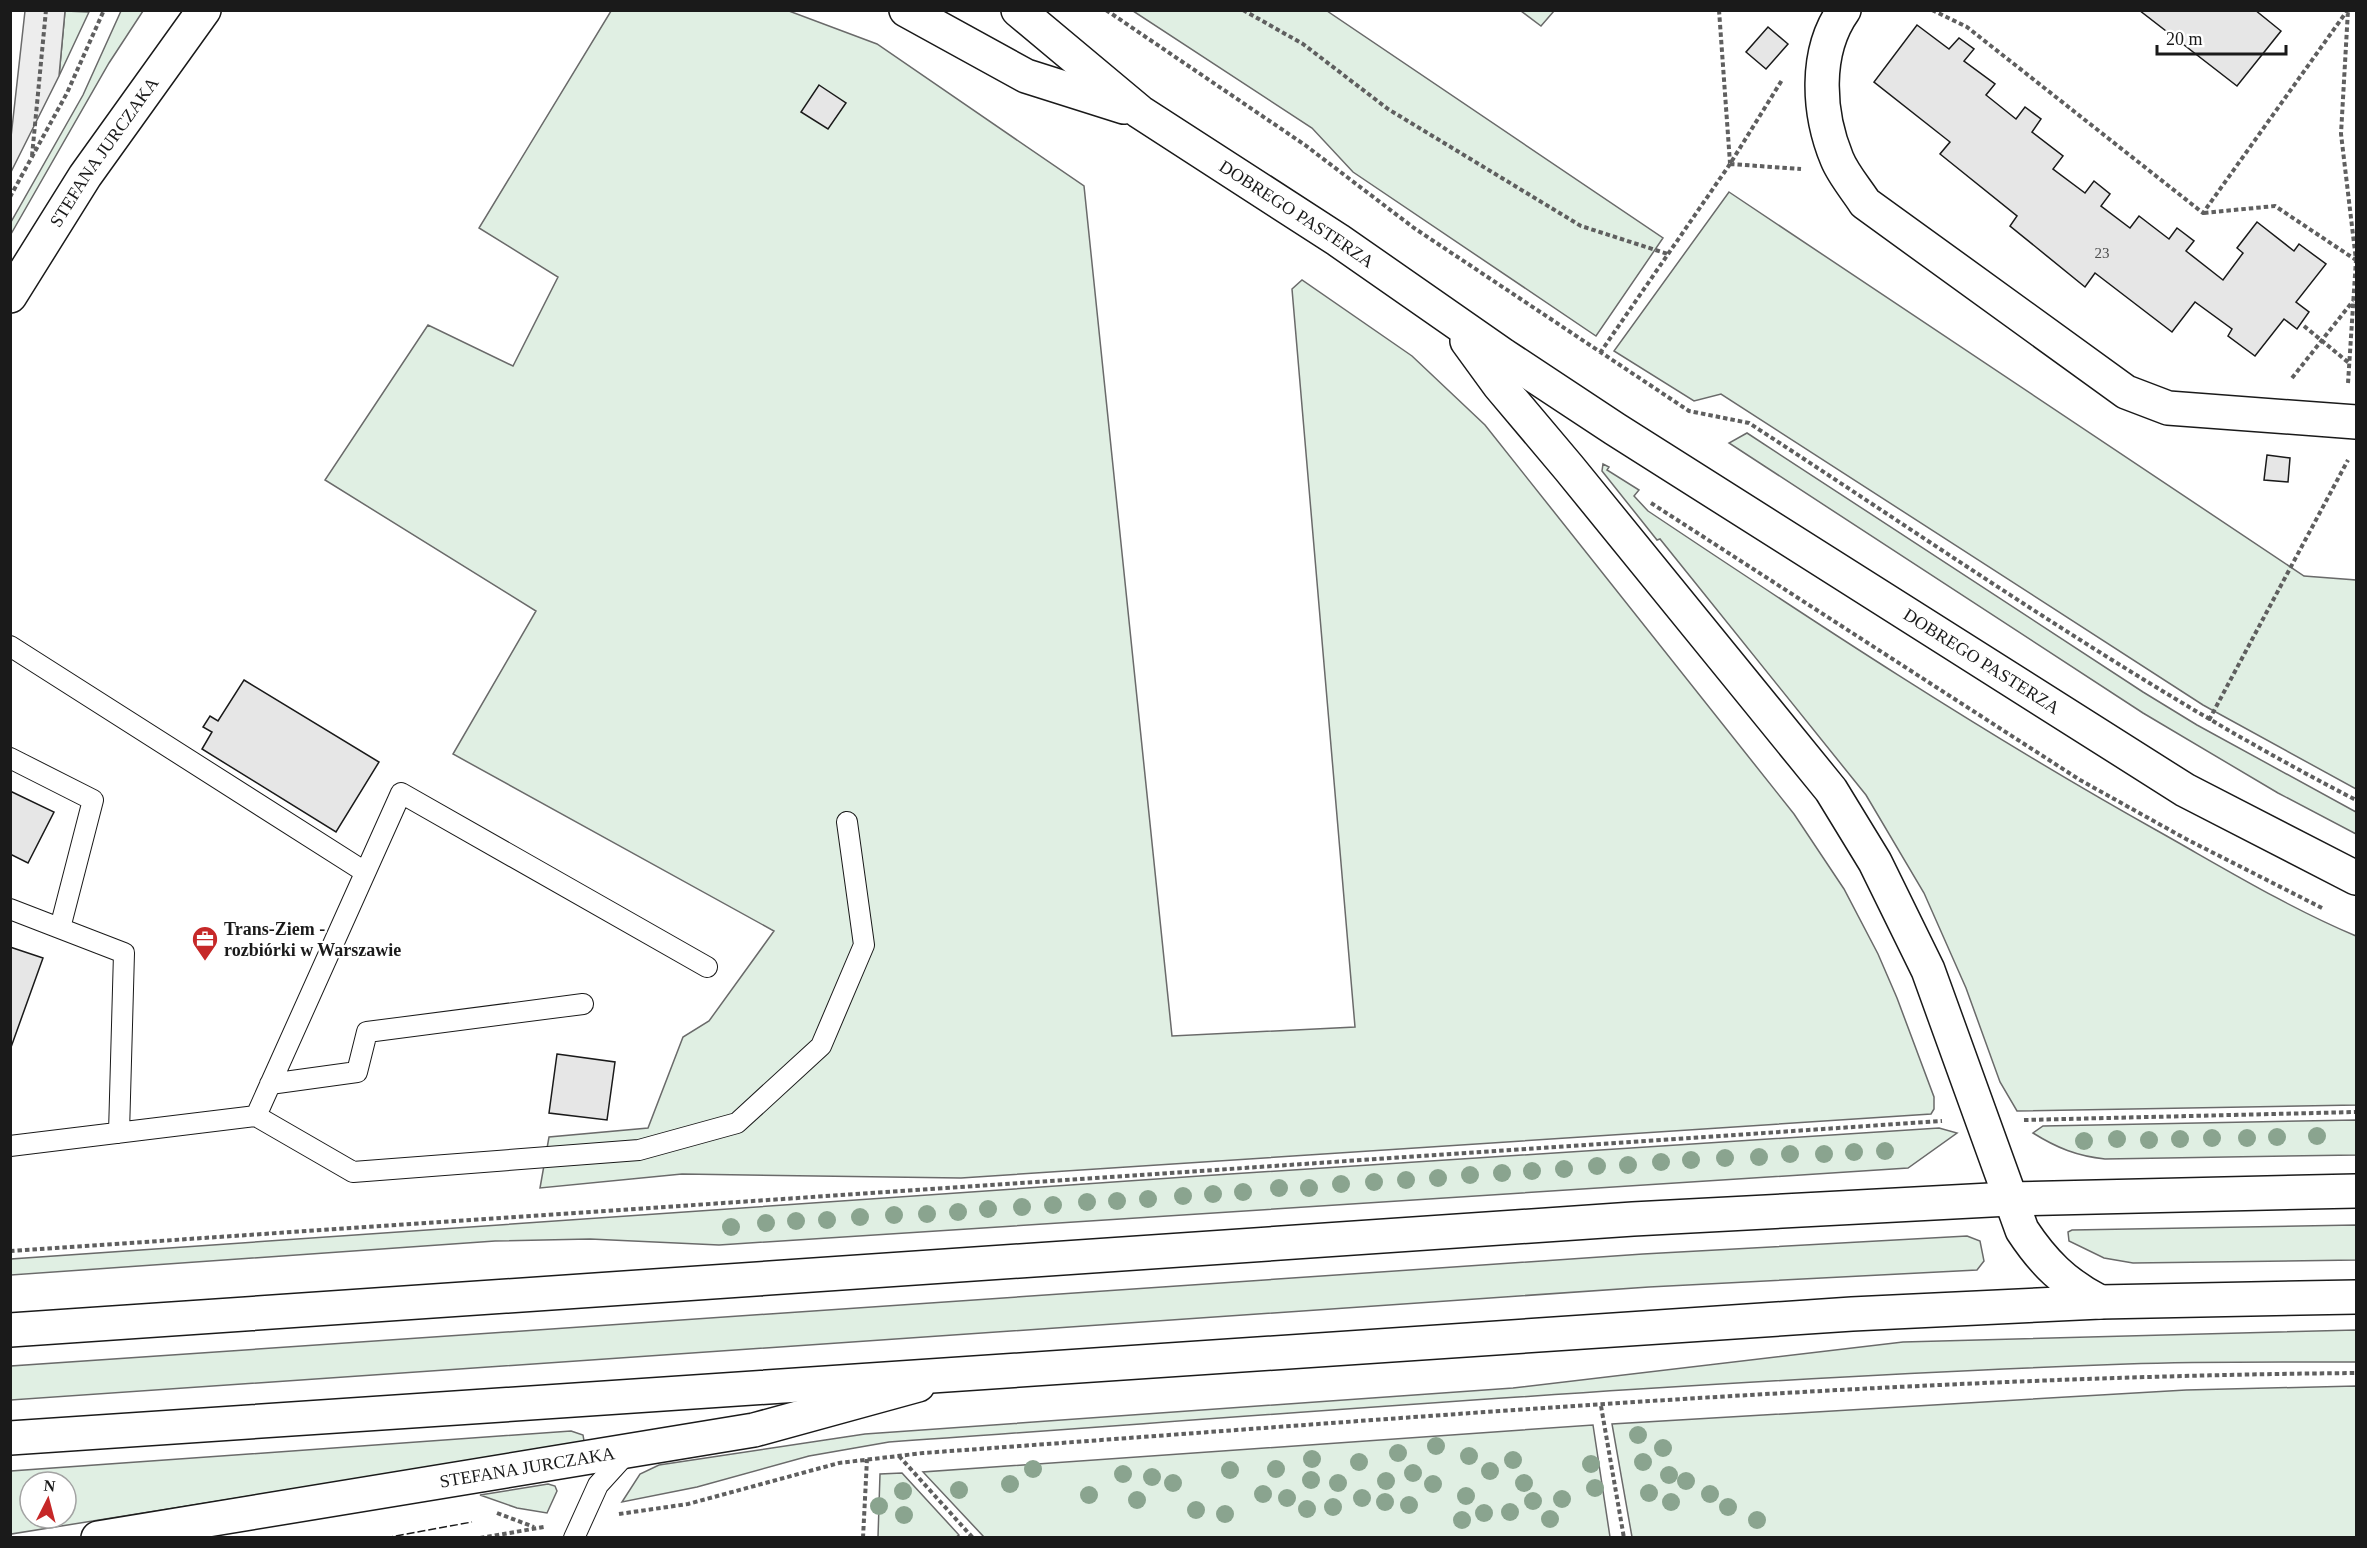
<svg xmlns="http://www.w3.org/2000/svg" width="2367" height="1548" viewBox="0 0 2367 1548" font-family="Georgia,serif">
  <rect width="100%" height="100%" fill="#fff"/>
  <path fill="#e0efe3" stroke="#6a6a6a" stroke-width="1.5" fill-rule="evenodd" d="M65,11l24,1 -30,64z
    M121,11h22l-34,52 -98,171v-12l72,-127z
    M611,11h178l88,33 207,142 88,850 183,-9 -63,-738 10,-9 110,76 73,69 309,389 50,75 34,65 19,44 37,99v12l-3,5 -970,64 -279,-4 -142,14 9,-51 99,-9 35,-91 26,-16 65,-90 -321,-177 83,-143 -211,-131 103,-155 85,41 45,-89 -79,-49z
    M1133,11h194l336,227 -67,98 -243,-164 -41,-44z
    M1521,11h33l-13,15z
    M1729,192l575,384 52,4v209l-153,-84 -482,-311 -27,7 -80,-50z
    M1747,433l396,259 54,33 159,87v22l-78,-41 -135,-80 -414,-270z
    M1603,464l6,3 -2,3 32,20 -5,6 14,15c166,111 333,221 508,319 66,37 131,77 200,106v169l-339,6 -17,-29 -34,-94 -42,-95 -58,-98 -206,-256 -3,1 -55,-69z
    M2356,1120v35l-251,4c-28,-3 -48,-11 -72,-26l10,-7z
    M1939,1128l18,5 -49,35 -1189,77 -129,-6 -95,2 -484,34v-16l1189,-83z
    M2356,1225v35l-223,3 -29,-5 -35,-17 -1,-9 4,-2z
    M1967,1236l13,5 4,20 -7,9 -328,17 -1638,113v-34l1632,-112z
    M2356,1330v32c-76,0 -152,-1 -229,2 -413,15 -826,49 -1238,78l-80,14 -112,31 -75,15 18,-28 19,-9 206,-31 648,-46 390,-46z
    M2356,1386v151h-724l-20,-113 574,-34z
    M1593,1425l17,112h-626l-61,-65z
    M571,1431l12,4 1,6 -8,3 -565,90v-63zM30,1482h36v36h-36z
    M902,1473l57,62 -3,2h-78l2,-63z
    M548,1484l7,2 2,5 -10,22 -30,-5 -37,-13z"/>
  <path fill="#ededed" stroke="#6a6a6a" stroke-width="1.5" d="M25,11h40l-6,65 -48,96v-35z"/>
  <path fill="#e6e6e6" stroke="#1a1a1a" stroke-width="1.5" d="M2139,10h116l26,21 -44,55z
    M1917,25l32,24 10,-11 15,11 -10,12 31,23 -9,11 30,24 9,-12 16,12 -9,13 31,24 -10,13 32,24 9,-12 16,13 -9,12 29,22 9,-12 30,23 8,-11 17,13 -8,10 37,29 20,-27 -6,-5 20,-26 37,29 5,-7 27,20 -30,38 13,10 -12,17 -13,-10 -29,37 -27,-20 4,-7 -37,-27 -23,30 -77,-59 -10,14 -75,-61 7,-10 -77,-62 10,-12 -76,-60z
    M1768,27l20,17 -22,25 -20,-17z
    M819,85l27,18 -18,26 -27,-17z
    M2267,455l23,3 -2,24 -24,-2z
    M244,680l135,82 -43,70 -134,-83 10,-17 -9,-5 7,-11 8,5z
    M10,791l44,21 -26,51 -18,-9z
    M10,947l33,11 -33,92z
    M557,1054l58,8 -8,58 -58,-7z"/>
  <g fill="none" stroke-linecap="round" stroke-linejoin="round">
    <g stroke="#1a1a1a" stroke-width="22">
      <path id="service" d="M10,646l355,226
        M10,758l83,42 -33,128
        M10,909l114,44 -5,180
        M270,1084l87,-12 10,-40 216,-28
        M256,1116l97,56 286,-22 98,-27 84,-77 43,-101 -17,-123
        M10,1146l246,-30 145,-323 306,174
        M574,1538l24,-53 30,-33"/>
    </g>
    <g stroke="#1a1a1a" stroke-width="36">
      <path id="minor" d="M1844,10c-30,42 -26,103 -7,149 6,15 19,30 28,44l261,189 42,16 188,14"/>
    </g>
    <g stroke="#1a1a1a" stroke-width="36">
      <g id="tertiary">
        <path d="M906,10l120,66 98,31"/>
        <path id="s1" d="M1018,10l122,102 198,128 165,115 112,74 570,361 171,88"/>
        <path id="s2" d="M10,296l75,-120 119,-166"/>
        <path d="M1467,341l32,44 70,83 262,322 44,72 53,108 94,260c21,32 43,54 78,72"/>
        <path id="s3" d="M98,1538l656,-108 164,-45"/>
      </g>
    </g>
    <g stroke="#1a1a1a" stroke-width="36">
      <path id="primary" d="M10,1330l1623,-111 376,-20 347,-8
        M10,1438l1842,-124 248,-12 256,-5"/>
    </g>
    <path stroke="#5f5f5f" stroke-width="4" stroke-dasharray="4.5 3" stroke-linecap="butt" d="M1106,10l199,135 109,83 275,183 60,12c200,130 395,268 607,377
      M1243,10l60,34 85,65 193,117 87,28
      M1719,10l11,153
      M1932,10l35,17 236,186 144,-202
      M32,156l14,-146
      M1730,164l71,5
      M10,197l57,-104 37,-83
      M2204,213l71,-7 81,54
      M2304,326l45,37
      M1600,353l130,-189 52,-84
      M2292,378l61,-77
      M2348,383l8,-123 -15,-126 7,-124
      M1651,503l429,277 106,59 136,69
      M2209,720l139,-260
      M2024,1120l332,-8
      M10,1251l1932,-130
      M1601,1406l23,132
      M899,1456l74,82
      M497,1513l37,14
      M619,1514l69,-10 151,-41 84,-10c477,-34 955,-76 1433,-80
      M480,1538l64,-11
      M863,1538l4,-79"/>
    <use href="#service" stroke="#fff" stroke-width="20"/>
    <use href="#minor" stroke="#fff" stroke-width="33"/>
    <use href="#tertiary" stroke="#fff" stroke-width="33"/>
    <use href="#primary" stroke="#fff" stroke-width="33"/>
    <path stroke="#1a1a1a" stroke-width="1.5" stroke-dasharray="8 3" stroke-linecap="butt" d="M385,1538l87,-16"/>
  </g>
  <g fill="#8aa48f">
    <circle cx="2317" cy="1136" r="9"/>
    <circle cx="2277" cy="1137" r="9"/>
    <circle cx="2212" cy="1138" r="9"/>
    <circle cx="2247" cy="1138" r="9"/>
    <circle cx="2117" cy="1139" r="9"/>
    <circle cx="2180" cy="1139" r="9"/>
    <circle cx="2149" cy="1140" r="9"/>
    <circle cx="2084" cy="1141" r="9"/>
    <circle cx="1885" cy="1151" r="9"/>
    <circle cx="1854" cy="1152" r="9"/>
    <circle cx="1790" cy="1154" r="9"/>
    <circle cx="1824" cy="1154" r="9"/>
    <circle cx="1759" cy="1157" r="9"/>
    <circle cx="1725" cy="1158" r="9"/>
    <circle cx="1691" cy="1160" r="9"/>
    <circle cx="1661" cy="1162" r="9"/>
    <circle cx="1628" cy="1165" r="9"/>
    <circle cx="1597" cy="1166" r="9"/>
    <circle cx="1564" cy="1169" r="9"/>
    <circle cx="1532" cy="1171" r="9"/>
    <circle cx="1502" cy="1173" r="9"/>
    <circle cx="1470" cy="1175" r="9"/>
    <circle cx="1438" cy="1178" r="9"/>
    <circle cx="1406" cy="1180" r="9"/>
    <circle cx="1374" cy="1182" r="9"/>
    <circle cx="1341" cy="1184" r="9"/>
    <circle cx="1279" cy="1188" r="9"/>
    <circle cx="1309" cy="1188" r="9"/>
    <circle cx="1243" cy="1192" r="9"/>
    <circle cx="1213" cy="1194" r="9"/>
    <circle cx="1183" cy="1196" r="9"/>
    <circle cx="1148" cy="1199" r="9"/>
    <circle cx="1117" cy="1201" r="9"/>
    <circle cx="1087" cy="1202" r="9"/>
    <circle cx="1053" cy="1205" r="9"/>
    <circle cx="1022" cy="1207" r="9"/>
    <circle cx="988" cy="1209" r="9"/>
    <circle cx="958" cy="1212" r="9"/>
    <circle cx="927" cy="1214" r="9"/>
    <circle cx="894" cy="1215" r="9"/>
    <circle cx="860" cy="1217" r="9"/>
    <circle cx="827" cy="1220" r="9"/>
    <circle cx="796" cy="1221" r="9"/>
    <circle cx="766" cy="1223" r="9"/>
    <circle cx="731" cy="1227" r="9"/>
    <circle cx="1638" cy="1435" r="9"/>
    <circle cx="1436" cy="1446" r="9"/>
    <circle cx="1663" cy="1448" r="9"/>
    <circle cx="1398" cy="1453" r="9"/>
    <circle cx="1469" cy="1456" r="9"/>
    <circle cx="1312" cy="1459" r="9"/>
    <circle cx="1513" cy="1460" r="9"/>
    <circle cx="1359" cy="1462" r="9"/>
    <circle cx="1643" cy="1462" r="9"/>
    <circle cx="1591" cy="1464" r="9"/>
    <circle cx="1033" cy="1469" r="9"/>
    <circle cx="1276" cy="1469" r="9"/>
    <circle cx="1230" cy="1470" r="9"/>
    <circle cx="1490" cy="1471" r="9"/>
    <circle cx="1413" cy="1473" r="9"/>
    <circle cx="1123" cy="1474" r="9"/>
    <circle cx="1669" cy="1475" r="9"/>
    <circle cx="1152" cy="1477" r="9"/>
    <circle cx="1311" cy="1480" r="9"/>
    <circle cx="1386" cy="1481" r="9"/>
    <circle cx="1686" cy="1481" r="9"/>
    <circle cx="1173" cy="1483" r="9"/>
    <circle cx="1338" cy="1483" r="9"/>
    <circle cx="1524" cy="1483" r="9"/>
    <circle cx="1010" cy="1484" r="9"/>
    <circle cx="1433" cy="1484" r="9"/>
    <circle cx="1595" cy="1488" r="9"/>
    <circle cx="959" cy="1490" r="9"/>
    <circle cx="903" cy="1491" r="9"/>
    <circle cx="1649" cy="1493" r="9"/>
    <circle cx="1263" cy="1494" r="9"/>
    <circle cx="1710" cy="1494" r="9"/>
    <circle cx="1089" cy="1495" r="9"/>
    <circle cx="1466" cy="1496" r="9"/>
    <circle cx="1287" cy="1498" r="9"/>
    <circle cx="1362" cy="1498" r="9"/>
    <circle cx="1562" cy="1499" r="9"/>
    <circle cx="1137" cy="1500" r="9"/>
    <circle cx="1533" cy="1501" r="9"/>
    <circle cx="1385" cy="1502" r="9"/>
    <circle cx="1671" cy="1502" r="9"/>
    <circle cx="1409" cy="1505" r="9"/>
    <circle cx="879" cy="1506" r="9"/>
    <circle cx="1333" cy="1507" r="9"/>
    <circle cx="1728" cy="1507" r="9"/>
    <circle cx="1307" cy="1509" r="9"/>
    <circle cx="1196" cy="1510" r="9"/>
    <circle cx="1510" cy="1512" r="9"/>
    <circle cx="1484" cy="1513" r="9"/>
    <circle cx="1225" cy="1514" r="9"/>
    <circle cx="904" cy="1515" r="9"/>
    <circle cx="1550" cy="1519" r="9"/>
    <circle cx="1462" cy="1520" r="9"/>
    <circle cx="1757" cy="1520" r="9"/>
  </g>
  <defs>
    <g id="office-pin" transform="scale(1.35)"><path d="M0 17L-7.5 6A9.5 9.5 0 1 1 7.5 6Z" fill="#c62828" stroke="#fff"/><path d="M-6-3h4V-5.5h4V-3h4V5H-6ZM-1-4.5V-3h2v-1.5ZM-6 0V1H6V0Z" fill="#fff"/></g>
  </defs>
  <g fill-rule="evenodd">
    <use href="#office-pin" x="205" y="939"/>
  </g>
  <g text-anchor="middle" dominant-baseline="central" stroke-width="4.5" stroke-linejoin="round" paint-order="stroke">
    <g font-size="15" fill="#4d4d4d">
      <text x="2102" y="253">23</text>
    </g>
    <g font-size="18" fill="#1a1a1a" stroke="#fff">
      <text stroke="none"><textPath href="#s2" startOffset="172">STEFANA JURCZAKA</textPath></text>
      <text stroke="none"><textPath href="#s1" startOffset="346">DOBREGO PASTERZA</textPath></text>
      <text stroke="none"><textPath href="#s1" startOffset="1164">DOBREGO PASTERZA</textPath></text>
      <text stroke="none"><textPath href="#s3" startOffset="435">STEFANA JURCZAKA</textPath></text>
    </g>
    <g font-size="18" font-weight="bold" fill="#1a1a1a" stroke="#fff" text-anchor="start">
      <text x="224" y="929">Trans-Ziem -<tspan x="224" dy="21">rozbiórki w Warszawie</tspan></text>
    </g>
  </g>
  <rect width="2367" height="1548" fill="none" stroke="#1a1a1a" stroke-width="24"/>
  <g transform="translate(48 1500) rotate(6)"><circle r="28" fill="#ffffff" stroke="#a3a3a3" stroke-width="1.5"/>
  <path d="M0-4.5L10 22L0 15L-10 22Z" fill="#c62828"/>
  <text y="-9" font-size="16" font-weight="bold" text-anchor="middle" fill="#1a1a1a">N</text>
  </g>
  <path d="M2157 45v9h129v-9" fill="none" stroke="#1a1a1a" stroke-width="3"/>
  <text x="2166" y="45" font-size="18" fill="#1a1a1a" stroke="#ffffff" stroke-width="4.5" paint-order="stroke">20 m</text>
</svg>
